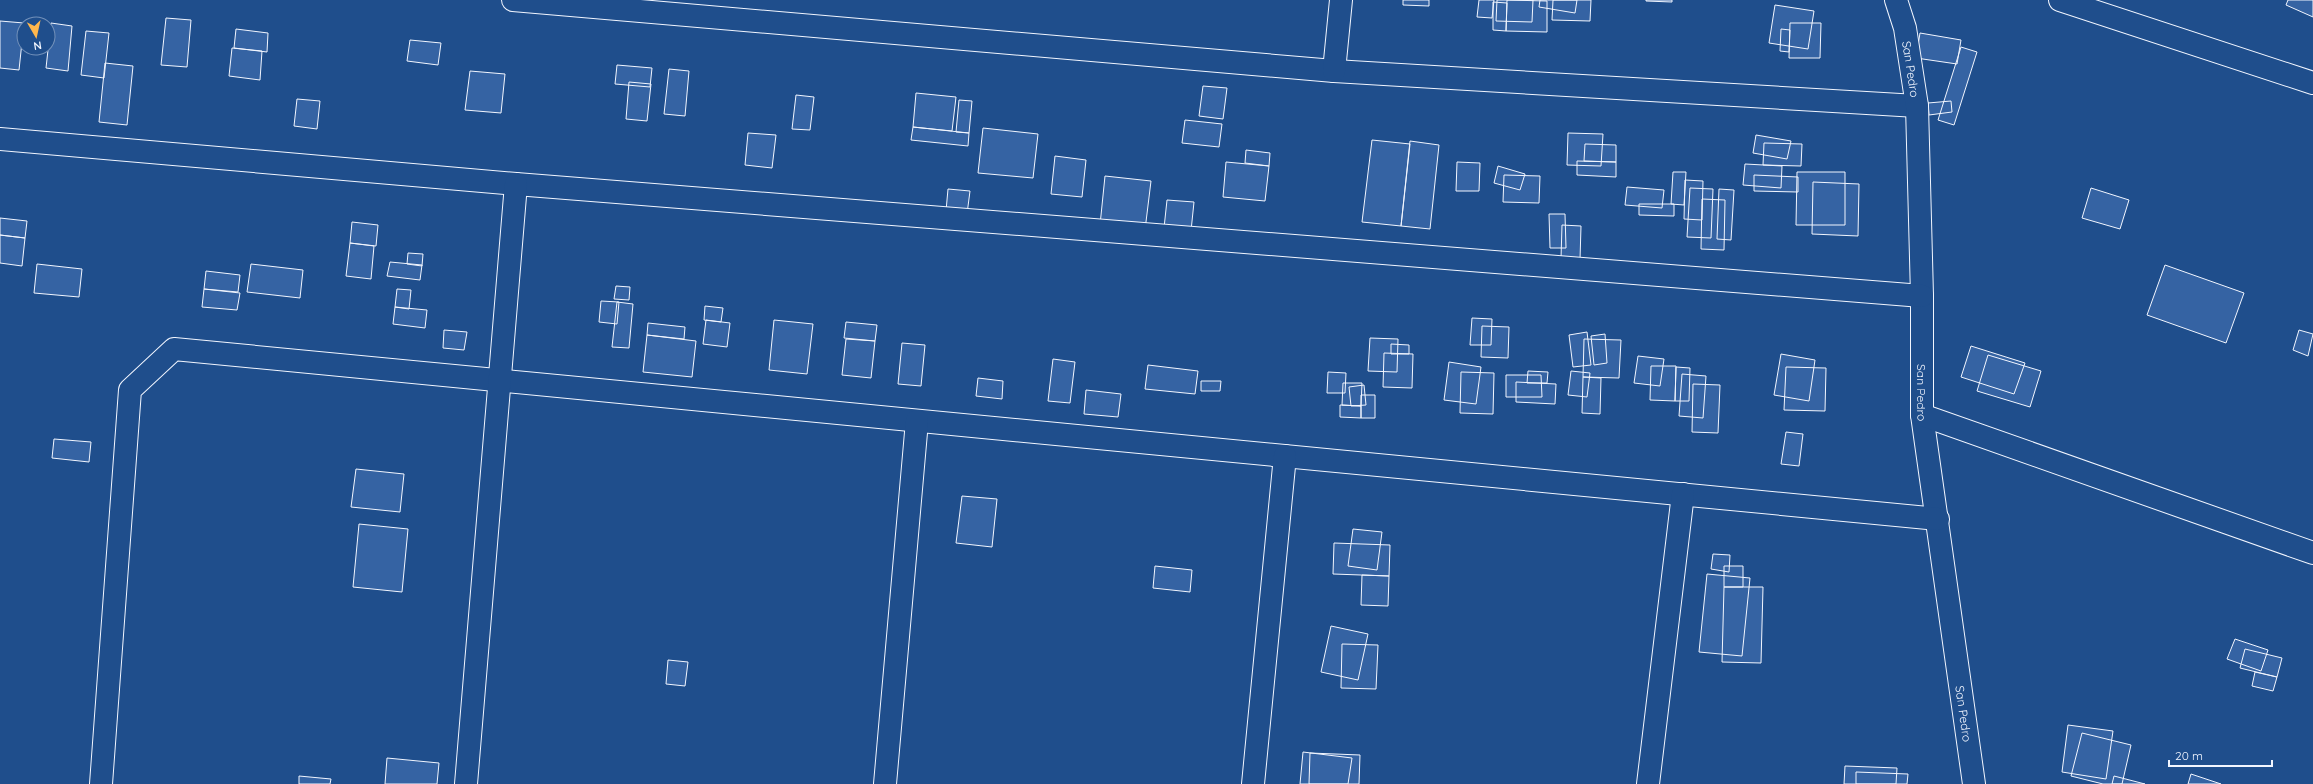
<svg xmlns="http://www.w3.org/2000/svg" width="2313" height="784" viewBox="0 0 2313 784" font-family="Quicksand,sans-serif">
  <rect width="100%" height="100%" fill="#1f4e8c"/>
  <path fill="#3563a3" stroke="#f2f6ff" d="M1403,0h26v6l-26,-1z
    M1479,0h15l-2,18 -15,-1z
    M1497,0h36l-1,22 -36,-1z
    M1507,0l40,1v31l-41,-1z
    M1540,0h37l-2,13 -36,-6z
    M1553,0h38l-1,21 -38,-1z
    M1646,0h26v2l-26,-1z
    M2288,0h25v17l-27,-12z
    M1493,2l14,1 -1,28 -13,-1z
    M1775,5l39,6 -6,38 -39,-6z
    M166,18l25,2 -4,47 -26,-2z
    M0,21l24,2 -5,47 -19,-2z
    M51,23l21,3 -4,45 -22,-3z
    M1790,23h31l-1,35h-31z
    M236,29l32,4 -1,19 -33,-4z
    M1781,29l9,1 -1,22 -9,-1z
    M86,31l23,2 -5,45 -23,-3z
    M1920,33l41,7 -4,24 -41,-6z
    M410,40l31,3 -3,22 -31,-4z
    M1961,47l16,5 -23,73 -16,-5z
    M232,48l30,3 -2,29 -31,-4z
    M105,63l28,3 -6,59 -28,-3z
    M617,65l35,3 -2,19 -35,-3z
    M669,69l20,2 -4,45 -21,-2z
    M470,71l35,3 -4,39 -36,-3z
    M629,82l22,2 -4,37 -21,-2z
    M1203,86l24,2 -4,31 -24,-3z
    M916,93l40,4 -4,34 -39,-4z
    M796,95l18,2 -4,33 -18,-1z
    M297,99l23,2 -3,28 -23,-3z
    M959,100l13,1 -3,32 -13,-1z
    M1951,101l1,11 -23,3 -1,-12z
    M1185,120l37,4 -3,23 -37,-4z
    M913,127l56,6 -1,13 -57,-6z
    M983,128l55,6 -5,44 -55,-5z
    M748,133l28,2 -4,33 -27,-3z
    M1568,133l35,1 -2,32 -34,-1z
    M1756,135l35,6 -4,18 -34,-6z
    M1372,140l38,4 -9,82 -39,-4z
    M1410,141l29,4 -9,84 -29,-3z
    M1764,143l38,1 -1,22 -38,-1z
    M1585,144l31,1v17l-32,-1z
    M1246,150l24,3 -1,13 -24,-3z
    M1055,156l31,4 -4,37 -31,-3z
    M1577,161l39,1v15l-39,-2z
    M1226,162l43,4 -4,35 -42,-4z
    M1457,162l23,1 -1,28h-23z
    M1745,164l37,2 -1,22 -38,-3z
    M1498,166l27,8 -5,16 -26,-7z
    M1673,172h13l-2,33 -13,-1z
    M1797,172h48v53h-49z
    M1504,175l36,1 -1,27 -36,-1z
    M1754,175l44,2v15l-44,-1z
    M1105,176l46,5 -6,49 -45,-5z
    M1685,180l18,1 -1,39 -18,-1z
    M1813,182l46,2 -1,52 -46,-2z
    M1627,187l37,3 -2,18 -37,-3z
    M1690,188l23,1 -2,49 -24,-1z
    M2091,188l38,12 -9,29 -38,-11z
    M948,189l22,2 -3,23 -21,-3z
    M1719,189l15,1 -3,50 -14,-1z
    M1702,199l23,1 -1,50 -23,-1z
    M1167,200l27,2 -3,29 -27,-3z
    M1639,204h35v12l-35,-1z
    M1549,214h16l1,34h-16z
    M0,218l27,3 -2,17 -25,-3z
    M352,222l26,3 -2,21 -26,-3z
    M1562,225l19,1 -1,34 -19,-1z
    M0,235l25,3 -3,28 -22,-3z
    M350,243l24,3 -3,33 -25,-3z
    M408,253l15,1 -1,12 -15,-2z
    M390,262l32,3 -2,15 -33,-4z
    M37,264l45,5 -3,28 -45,-4z
    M251,264l52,6 -3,28 -53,-6z
    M2165,265l79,28 -18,50 -79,-28z
    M206,271l34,4 -2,17 -34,-3z
    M616,286l14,1 -1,13 -15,-1z
    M204,289l36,4 -3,17 -35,-3z
    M397,289l14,1 -2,19 -14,-2z
    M601,301l18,1 -2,22 -18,-2z
    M617,302l16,2 -4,44 -17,-1z
    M705,306l18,2 -2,14 -17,-2z
    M395,307l32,3 -2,18 -32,-4z
    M1472,318l20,1 -1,26h-21z
    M706,320l24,3 -3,24 -24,-3z
    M774,320l39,4 -6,50 -38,-4z
    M846,322l31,3 -2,16 -31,-3z
    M648,323l37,4 -1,12 -37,-4z
    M1482,326l27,1 -1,31 -27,-1z
    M444,330l23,2 -3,18 -21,-2z
    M2299,330l14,4 -5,22 -15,-6z
    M1587,332l4,33 -18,2 -4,-32z
    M1605,334l2,29 -13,2 -3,-29z
    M647,335l49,6 -4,36 -49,-5z
    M1370,338l28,1 -1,33 -29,-1z
    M846,339l29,2 -4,37 -29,-3z
    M1584,339l37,1 -2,38 -36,-1z
    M902,343l23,2 -4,41 -23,-2z
    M1391,344l18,1v9h-18z
    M1971,346l54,17 -11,31 -53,-17z
    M1384,353l29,1 -1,34 -29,-1z
    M1781,354l34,6 -6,41 -35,-6z
    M1988,355l53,16 -11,36 -53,-16z
    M1638,356l26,3 -4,27 -26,-3z
    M1053,359l22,3 -5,41 -22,-2z
    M1449,362l32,5 -5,37 -32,-4z
    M1148,365l50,6 -3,23 -50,-5z
    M1651,366h25l-1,35 -25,-1z
    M1676,367l14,1 -1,33h-14z
    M1786,367l40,1 -1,43 -41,-1z
    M1528,371l20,1 -1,11h-20z
    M1571,371l19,2 -3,24 -19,-2z
    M1328,372l18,1 -1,20h-18z
    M1461,372l33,1 -1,41 -33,-1z
    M1682,374l24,2 -3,42 -24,-2z
    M1506,375h35l1,22h-36z
    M1583,377l18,1 -1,36 -18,-1z
    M978,378l25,3 -1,18 -26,-3z
    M1201,381h20l-1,10h-19z
    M1516,382l40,2 -1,20 -39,-2z
    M1343,383h19l-1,23 -19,-1z
    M1693,384l27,1 -2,48 -26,-1z
    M1364,385l2,20 -15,1 -2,-19z
    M1086,390l35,4 -3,23 -34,-3z
    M1361,395h14v23h-14z
    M1340,405l21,1v12l-21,-1z
    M1786,432l17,2 -4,32 -18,-2z
    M54,439l37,3 -2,20 -37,-4z
    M356,469l48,5 -4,38 -49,-5z
    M962,496l35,3 -5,48 -36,-4z
    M359,524l49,5 -6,63 -49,-5z
    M1353,529l29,3 -5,38 -29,-4z
    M1334,543l56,2 -1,31 -56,-2z
    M1713,554l17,1 -1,17 -18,-3z
    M1155,566l37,4 -2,22 -37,-4z
    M1724,566h19v21h-19z
    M1707,574l43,4 -8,78 -43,-4z
    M1362,575l27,1 -1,30 -27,-1z
    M1724,587h39l-2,76 -39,-1z
    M1331,626l37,8 -10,46 -37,-8z
    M2235,639l33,11 -7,21 -34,-12z
    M1342,644l36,1 -2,44 -35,-1z
    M2245,649l37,9 -5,19 -37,-9z
    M668,660l20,2 -3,24 -19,-2z
    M2255,672l22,5 -4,14 -21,-5z
    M2068,725l45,6 -7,48 -44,-7z
    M2082,733l49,12 -9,39h-19l-32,-8z
    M1303,752l49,6 -4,26h-48z
    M1310,753l50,2 -1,29h-50z
    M387,758l52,5 -2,21h-52z
    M1845,766l52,2 -1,16h-52z
    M1856,772l52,2 -1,10h-51z
    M2191,774l30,10h-33z
    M299,776l32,3 -1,5h-31z
    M2114,776l31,8h-33z"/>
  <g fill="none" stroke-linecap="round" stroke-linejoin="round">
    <g stroke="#f2f6ff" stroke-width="24">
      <g id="minor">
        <path d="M513,0l821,71 583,35"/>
        <path id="s1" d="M1896,0l9,28 12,78 5,190v119l52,369"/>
        <path d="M2060,0l253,83"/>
        <path d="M1334,71l7,-71"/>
        <path d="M0,139l516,45 1406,112"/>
        <path d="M1922,415l391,138"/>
        <path d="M101,784l29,-394 44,-41 1764,170"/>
        <path d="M466,784l50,-600"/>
        <path d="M885,784l32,-363"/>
        <path d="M1253,784l32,-328"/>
        <path d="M1648,784l35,-290"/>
      </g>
    </g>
    <use href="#minor" stroke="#1f4e8c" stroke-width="22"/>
  </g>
  <g text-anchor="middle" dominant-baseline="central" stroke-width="3" stroke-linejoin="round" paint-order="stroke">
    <g font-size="12" fill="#f2f6ff" stroke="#1f4e8c">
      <text stroke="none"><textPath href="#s1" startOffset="71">San Pedro</textPath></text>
      <text stroke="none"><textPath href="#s1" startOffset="395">San Pedro</textPath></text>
      <text stroke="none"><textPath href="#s1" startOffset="719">San Pedro</textPath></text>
    </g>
  </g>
  <g transform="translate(36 36) rotate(171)"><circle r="19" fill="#1f4e8c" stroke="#7391ba"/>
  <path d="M0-3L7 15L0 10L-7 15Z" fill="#ffb74d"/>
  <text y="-6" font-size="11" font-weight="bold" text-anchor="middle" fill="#f2f6ff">N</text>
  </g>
  <path d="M2169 760v6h103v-6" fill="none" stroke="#f2f6ff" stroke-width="2"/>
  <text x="2175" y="760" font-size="12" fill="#f2f6ff" stroke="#1f4e8c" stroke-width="3" paint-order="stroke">20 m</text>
</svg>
